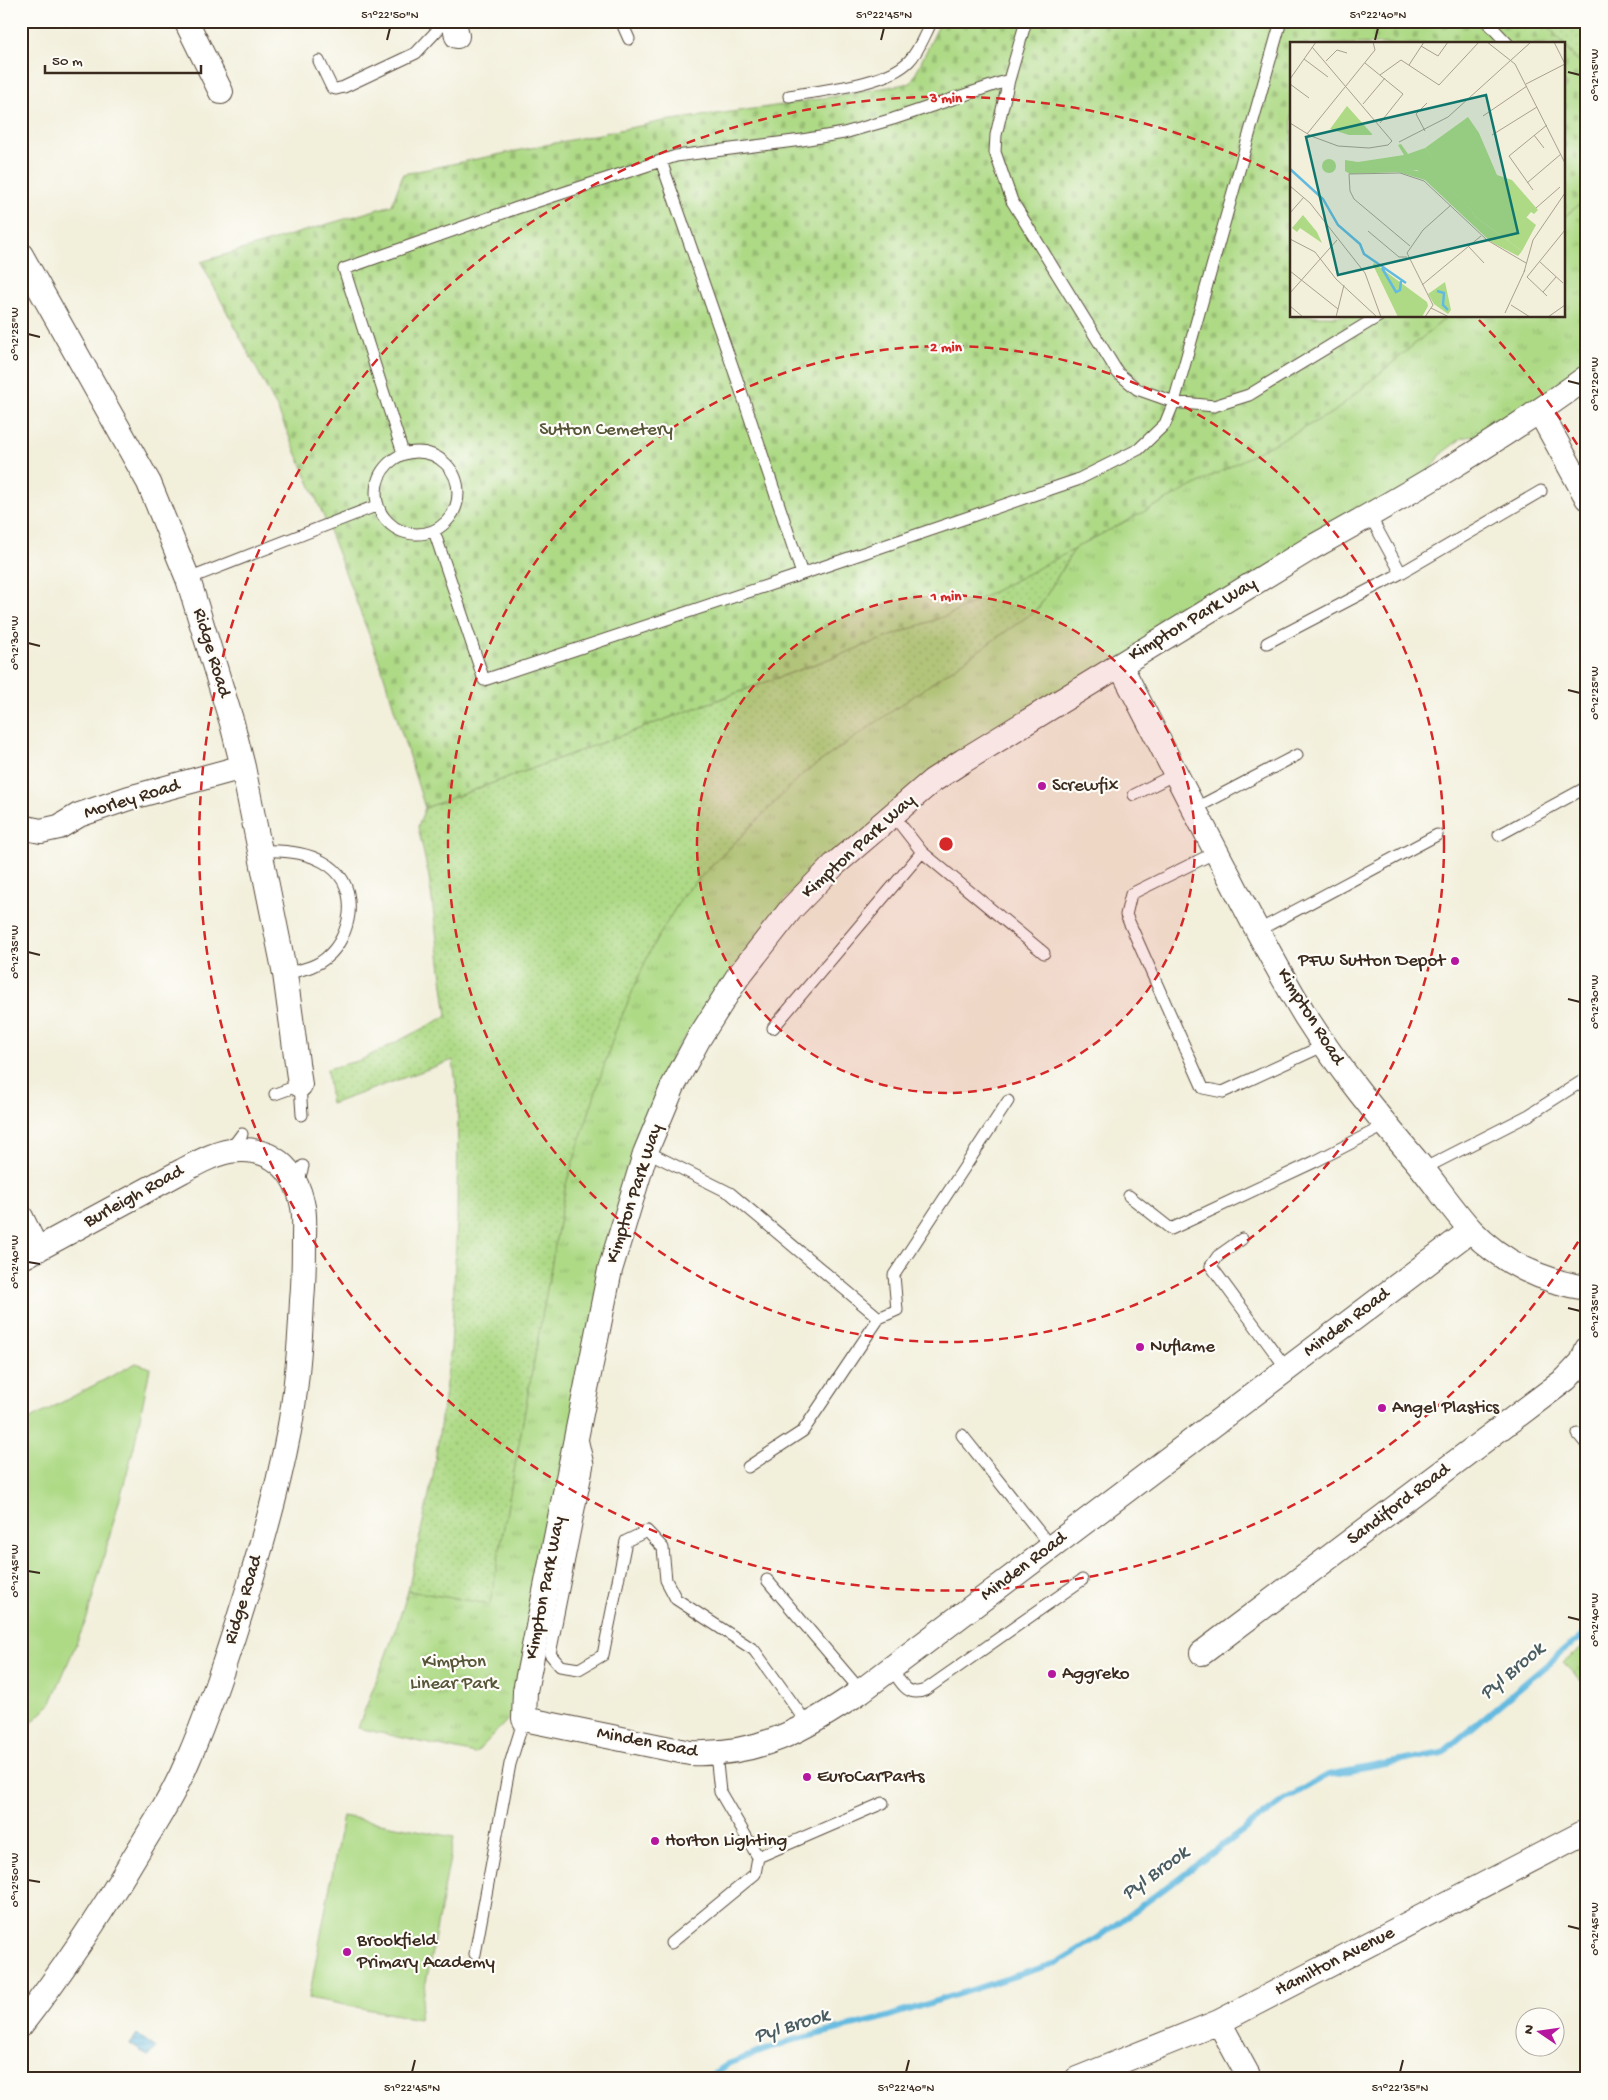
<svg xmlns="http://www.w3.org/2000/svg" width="1608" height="2100" viewBox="0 0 1608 2100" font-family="'Gochi Hand',sans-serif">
  <defs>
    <pattern id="grass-dots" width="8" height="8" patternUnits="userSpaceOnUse" patternTransform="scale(1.25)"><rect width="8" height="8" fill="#aeda86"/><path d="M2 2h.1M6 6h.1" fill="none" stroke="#97bb73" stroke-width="1.8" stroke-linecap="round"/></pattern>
    <pattern id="cemetery-stones" width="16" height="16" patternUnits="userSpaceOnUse" patternTransform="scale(1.25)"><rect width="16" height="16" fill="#aeda86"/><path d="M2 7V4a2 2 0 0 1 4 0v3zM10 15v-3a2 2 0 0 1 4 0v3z" fill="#97bb73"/></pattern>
    <pattern id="park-tufts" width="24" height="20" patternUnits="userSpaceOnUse" patternTransform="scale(1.25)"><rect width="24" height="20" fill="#aeda86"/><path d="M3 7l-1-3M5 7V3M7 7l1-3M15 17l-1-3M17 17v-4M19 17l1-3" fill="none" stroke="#97bb73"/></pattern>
    <pattern id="water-rules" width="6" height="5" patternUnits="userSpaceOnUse" patternTransform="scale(1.25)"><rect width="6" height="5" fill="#63bae0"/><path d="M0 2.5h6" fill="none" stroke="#5397b5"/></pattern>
  </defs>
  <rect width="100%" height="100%" fill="#fdfcf7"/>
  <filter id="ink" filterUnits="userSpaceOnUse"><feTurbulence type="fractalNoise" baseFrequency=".02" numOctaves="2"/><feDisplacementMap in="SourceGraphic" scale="10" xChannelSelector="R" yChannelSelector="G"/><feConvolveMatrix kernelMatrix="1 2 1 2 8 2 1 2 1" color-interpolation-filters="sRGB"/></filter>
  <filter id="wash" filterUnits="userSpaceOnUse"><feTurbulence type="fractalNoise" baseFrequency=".0096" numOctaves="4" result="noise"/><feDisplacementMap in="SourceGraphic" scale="20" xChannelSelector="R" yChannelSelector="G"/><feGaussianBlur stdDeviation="1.12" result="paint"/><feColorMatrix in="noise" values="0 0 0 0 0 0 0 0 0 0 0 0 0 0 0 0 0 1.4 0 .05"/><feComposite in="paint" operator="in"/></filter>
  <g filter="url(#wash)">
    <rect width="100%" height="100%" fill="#f2efdb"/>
    <path fill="url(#grass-dots)" stroke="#748252" d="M1544,21h43v51z
      M1075,548l-37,61 -234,164 -121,122 -117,290 -76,420 -82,-14 25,-115 18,-128 6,-126 1,-121 -5,-41 -122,44 -4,-35 34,-9 86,-44 -18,-139 -11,-50 7,-19 528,-195z"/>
    <path fill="url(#cemetery-stones)" stroke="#748252" d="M941,21h603l19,23h-271v272h156l-115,97 -380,200 -528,195 -44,-142 -59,-154 -46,-106 -75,-144 191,-57 11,-31 261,-53 119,-16 128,-22z
      M1564,46l23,26v127l-23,19z"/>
    <path fill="url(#park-tufts)" stroke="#748252" d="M1587,198v166l-87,66 -38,8 -20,15 -17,26 -463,274 -175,144 -115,158 -44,116 -109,537 -44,46 -117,-26c17,-46 36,-90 50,-137l82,13 76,-420 49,-152 35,-81 33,-56 121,-122 234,-164 37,-61 259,-136 114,-96h116v-99z
      M1587,1644v43l-24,-24z"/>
    <path fill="#aeda86" stroke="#748252" d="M136,1363l14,5 -16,79 -47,171 -37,87 -26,25 -3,5v-311z
      M343,1816l111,21 -35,182 -110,-21z"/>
    <path fill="url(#water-rules)" stroke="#4f727f" d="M137,2034l19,14 -7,9 -19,-13z"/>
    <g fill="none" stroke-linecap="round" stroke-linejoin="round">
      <path stroke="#63bae0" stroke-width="6" d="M707,2079l21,-15 62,-23 90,-22 176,-56 43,-26 185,-137 44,-25 114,-22 145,-122"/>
    </g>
  </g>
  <g filter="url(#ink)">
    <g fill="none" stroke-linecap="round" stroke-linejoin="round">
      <g stroke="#56483a" stroke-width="13">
        <path id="service" d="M621,21l8,18
          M1026,21l-17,59 -13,55 -1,17 17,49 106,172 19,16 37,13 40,4 35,-11 130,-79
          M1486,21l22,23
          M319,61l13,27 4,1 8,-2 72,-34 30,-32
          M789,96c33,-6 97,-11 120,-35 10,-10 16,-27 23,-40
          M376 493a41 41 0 1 1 82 0a41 41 0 1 1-82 0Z
          M403,453l-59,-184 173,-61 159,-52 126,-16 42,-7 49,-14 116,-39
          M1370,516l31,57
          M434,531l50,149 318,-106 -61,-183 -80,-230
          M802,574l275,-94 62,-31 26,-25 9,-22 107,-381
          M188,579l190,-74
          M1267,643l134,-70 140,-82
          M1134,795l41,-21
          M1194,809l103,-54
          M1499,835l88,-48
          M261,851c43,-2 93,10 88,63 -2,16 -10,33 -22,43 -12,11 -28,13 -42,17
          M922,852l122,101
          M1216,852l-85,42 -5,21 77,173 20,4 102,-47
          M1257,931l180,-96
          M773,1028l149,-176 -29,-37
          M275,1094l25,-9 2,30
          M230,1150l12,-16
          M646,1151l84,42 149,125 -76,113 -55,36
          M1423,1169l106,-54 58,-37
          M298,1184l5,-18
          M1129,1196l42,33 145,-68 70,-36
          M1242,1239l-24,17 -7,10 75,102
          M879,1318l18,-8 -3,-35 114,-174
          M1578,1434l9,11
          M962,1435l89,112
          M582,1438l6,26 -38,190 10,12 19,3 24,-14 23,-114 21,-10 16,17 3,32 10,19 78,51 55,76
          M767,1580l94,111
          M891,1668c9,13 16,30 34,22l157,-110
          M758,1857l125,-54
          M671,1943l84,-69 3,-17 -38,-65 -4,-38
          M475,1954l35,-190 14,-45"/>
      </g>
      <g stroke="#56483a" stroke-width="26">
        <path id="minor" d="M186,21l35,71
          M454,21l3,15
          M21,255l128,228 39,96 44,144 11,44 42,207 15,111
          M1540,412l47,86
          M1120,665c36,70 72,141 109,211 24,47 49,95 77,141 33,52 72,99 112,146 18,22 34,46 53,67 30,32 72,52 116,58
          M21,827l20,4 18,-4 20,-12 50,-17 114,-31
          M21,1217l16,33
          M1471,1230l-610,461c-55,38 -102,65 -171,62l-166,-34 1,-28 85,-421 36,-119 27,-65 26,-48 38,-60 54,-69 43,-44 98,-84 31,-20 348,-213c94,-52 189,-107 276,-171
          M21,1258l161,-87c15,-8 31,-17 48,-20 40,-6 66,17 73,56 2,10 1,21 1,31 0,21 0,42 -2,63 -2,43 -5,87 -13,130 -12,63 -30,125 -50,187 -15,48 -31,96 -51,142 -14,34 -34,65 -53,96 -35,59 -72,115 -114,169
          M1202,1653l364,-274 16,-17 5,-13
          M1219,2022l31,57
          M1077,2079l142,-57 368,-191"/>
      </g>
      <use href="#service" stroke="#fff" stroke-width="11"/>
      <use href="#minor" stroke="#fff" stroke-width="24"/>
    </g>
  </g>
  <path fill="none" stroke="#3b2a1e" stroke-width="2" d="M387,40l3,-12M881,40l3,-12M1375,40l3,-12M1568,72l12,3M28,334l12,3M1568,381l12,3M28,643l12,3M1568,690l12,3M28,952l12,3M1568,999l12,3M28,1262l12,2M1568,1308l12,3M28,1571l12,2M1568,1617l12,3M28,1880l12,2M1568,1926l12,3M412,2072l3,-12M906,2072l3,-12M1400,2072l3,-12"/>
  <circle cx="946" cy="844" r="249" fill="#d62828" fill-opacity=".12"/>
  <g fill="none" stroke="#d62828" stroke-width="2.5" stroke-dasharray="9 6">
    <circle cx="946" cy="844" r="249"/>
    <circle cx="946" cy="844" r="498"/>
    <path d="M1586 1229A747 747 0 1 1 1291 181M1479 320A747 747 0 0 1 1586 459"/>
  </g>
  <g fill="#b5179e" stroke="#fdfcf7" stroke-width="2">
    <circle cx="1042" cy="786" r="5"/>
    <circle cx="1455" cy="961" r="5"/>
    <circle cx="1140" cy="1347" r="5"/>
    <circle cx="1382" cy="1408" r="5"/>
    <circle cx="1052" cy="1674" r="5"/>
    <circle cx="807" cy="1777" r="5"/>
    <circle cx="655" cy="1841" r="5"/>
    <circle cx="347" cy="1952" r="5"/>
  </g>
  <g text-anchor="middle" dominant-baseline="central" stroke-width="4.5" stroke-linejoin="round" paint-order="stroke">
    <g font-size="19" fill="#585638" stroke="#fdfcf7">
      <text x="606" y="430">Sutton Cemetery</text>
      <text x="454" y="1662">Kimpton<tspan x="454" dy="22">Linear Park</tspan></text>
    </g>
    <g font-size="19" fill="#3b2a1e" stroke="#fdfcf7">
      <text transform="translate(1193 620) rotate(-31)">Kimpton Park Way</text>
      <text transform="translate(211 653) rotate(73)">Ridge Road</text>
      <text transform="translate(132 800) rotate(-17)">Morley Road</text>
      <text transform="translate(859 847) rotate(-42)">Kimpton Park Way</text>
      <text transform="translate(1310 1017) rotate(58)">Kimpton Road</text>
      <text transform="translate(635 1194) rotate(-72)">Kimpton Park Way</text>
      <text transform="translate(134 1197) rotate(-29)">Burleigh Road</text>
      <text transform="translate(1347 1323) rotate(-37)">Minden Road</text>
      <text transform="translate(1399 1505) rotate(-37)">Sandiford Road</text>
      <text transform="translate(1024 1567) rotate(-37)">Minden Road</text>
      <text transform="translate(546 1588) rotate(-79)">Kimpton Park Way</text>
      <text transform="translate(244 1600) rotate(-73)">Ridge Road</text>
      <text transform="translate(647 1743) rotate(11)">Minden Road</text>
      <text transform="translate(1335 1962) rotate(-27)">Hamilton Avenue</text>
    </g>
    <g font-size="19" fill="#3b2a1e" stroke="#fdfcf7" text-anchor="start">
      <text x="1052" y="786">Screwfix</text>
      <text x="1445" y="961" text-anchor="end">PFW Sutton Depot</text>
      <text x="1150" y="1347">Nuflame</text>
      <text x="1392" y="1408">Angel Plastics</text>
      <text x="1062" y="1674">Aggreko</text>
      <text x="817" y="1777">EuroCarParts</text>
      <text x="665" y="1841">Horton Lighting</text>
      <text x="357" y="1941">Brookfield<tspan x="357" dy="22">Primary Academy</tspan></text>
    </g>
    <g font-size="20" font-style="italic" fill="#495c62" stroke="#fdfcf7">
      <text transform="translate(1513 1672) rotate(-40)">Pyl Brook</text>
      <text transform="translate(1156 1874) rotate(-36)">Pyl Brook</text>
      <text transform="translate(792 2027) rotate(-17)">Pyl Brook</text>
    </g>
  </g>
  <g transform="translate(1290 42)">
    <rect width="275" height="275" fill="#f2efdb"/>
    <path d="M111,102l7,10 17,-6 36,50 -44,-28 -59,-1v-7l46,-7 -6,-10zM236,175l10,8 -14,26 -15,-11z" fill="#aeda86"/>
    <path d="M178,75l11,16 18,42 15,5 26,30 -4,4 -3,-2 -24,28 -30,-22 -24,-29 -28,-41z" fill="#aeda86"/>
    <path d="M55,118l13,2v7l38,-2 27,5 38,26 16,20 45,33 -4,5 -27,-14 -66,-62 -27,-8 -48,2 -5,-3zM84,221l53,39 1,4 -6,11h-24l-25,-52zM155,240l6,28 -3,4 -14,-10 -6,-10z" fill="#aeda86"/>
    <path d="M57,64l25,28v1h-23l-19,-6zM32 124a7 7 0 1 1 14 0a7 7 0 1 1-14 0ZM13,173l14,17 5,11 -22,-15 -3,4 -5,-4z" fill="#aeda86"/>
    <path fill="none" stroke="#63bae0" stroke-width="2.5" d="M0,127l33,30 15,26 22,19 4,10 42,29M92,226l14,24 4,-2 1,-9M147,249l7,2 -1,12 5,5"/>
    <path fill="none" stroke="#a9a08f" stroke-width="1" d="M197,0l28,22 50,99M264,0l11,22M131,4l17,10 10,-14M14,17l24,18M36,19l11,-11 10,3M75,21l38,31 -23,29M119,23l15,-23M90,33l21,-15 38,25 40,-43M0,37l26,-37M0,42l19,14M236,42l39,-20M73,62l22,-26M193,74l44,-30M0,81l21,13 27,10 31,2 19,-3 4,-4 -80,-94M135,89l-9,-17 11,-11M17,92l68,-84 -2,-8M202,93l45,-28M244,93l10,13M109,100l49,-25 83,-75M237,141l34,-29M0,144l20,17 55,70 16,44M243,148l-24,-34 38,-31M246,166l24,-21M0,171l14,-16M78,189l31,26h8M0,197l25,13 21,27 41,38M120,204l-56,-47 -4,-8 -1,-17 51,-1 24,8 63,59 39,23M179,205l15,16M250,220l23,21M0,229l48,38M234,230l9,-32 32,-47M132,243l59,-49M253,250l13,-15M0,251l47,-53M257,254l-20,-19 38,-47M221,263l19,12M0,264l13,11M141,266l18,9M215,271l20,-43M46,275l8,-32M135,275l8,-12 -26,-52 16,-23 28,-25M258,275l17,-12"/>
    <path fill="#0f766e" fill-opacity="0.15" stroke="#0f766e" stroke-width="2.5" d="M196,53l32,138 -180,42 -32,-138z"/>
    <rect width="275" height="275" fill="none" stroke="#3b2a1e" stroke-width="2.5"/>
  </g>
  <circle cx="946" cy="844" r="8" fill="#d62828" stroke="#fdfcf7" stroke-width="2.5"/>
  <g font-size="15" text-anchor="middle" font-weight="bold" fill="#d62828" stroke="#fdfcf7" stroke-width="4.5" stroke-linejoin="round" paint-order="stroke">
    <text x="946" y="102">3 min</text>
    <text x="946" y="351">2 min</text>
    <text x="946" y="600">1 min</text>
  </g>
  <rect width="1608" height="2100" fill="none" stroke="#fdfcf7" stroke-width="55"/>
  <g transform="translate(1540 2032) rotate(283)"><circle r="24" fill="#fdfcf7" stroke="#afa8a0"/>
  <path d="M0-4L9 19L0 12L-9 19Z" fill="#b5179e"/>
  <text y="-8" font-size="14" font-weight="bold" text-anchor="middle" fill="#3b2a1e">N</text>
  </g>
  <path d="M45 65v8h156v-8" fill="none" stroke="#3b2a1e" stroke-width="2.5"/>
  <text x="52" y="65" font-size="15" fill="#3b2a1e" stroke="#fdfcf7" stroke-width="4" paint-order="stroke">50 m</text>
  <rect x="28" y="28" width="1552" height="2044" fill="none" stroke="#3b2a1e" stroke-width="2"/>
  <g font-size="12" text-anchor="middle" fill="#3b2a1e">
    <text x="390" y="18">51°22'50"N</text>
    <text x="884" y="18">51°22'45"N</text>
    <text x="1378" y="18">51°22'40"N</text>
    <text transform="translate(1594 75) rotate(-90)" y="4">0°12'15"W</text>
    <text transform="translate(14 334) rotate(-90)" y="4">0°12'25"W</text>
    <text transform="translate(1594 384) rotate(-90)" y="4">0°12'20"W</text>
    <text transform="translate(14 643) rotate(-90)" y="4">0°12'30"W</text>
    <text transform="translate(1594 693) rotate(-90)" y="4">0°12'25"W</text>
    <text transform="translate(14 952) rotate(-90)" y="4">0°12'35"W</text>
    <text transform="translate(1594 1002) rotate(-90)" y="4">0°12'30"W</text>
    <text transform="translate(14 1262) rotate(-90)" y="4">0°12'40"W</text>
    <text transform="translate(1594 1311) rotate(-90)" y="4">0°12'35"W</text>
    <text transform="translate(14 1571) rotate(-90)" y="4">0°12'45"W</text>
    <text transform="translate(1594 1620) rotate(-90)" y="4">0°12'40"W</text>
    <text transform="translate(14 1880) rotate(-90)" y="4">0°12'50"W</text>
    <text transform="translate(1594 1929) rotate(-90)" y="4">0°12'45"W</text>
    <text x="412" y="2091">51°22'45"N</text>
    <text x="906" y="2091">51°22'40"N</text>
    <text x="1400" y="2091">51°22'35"N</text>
  </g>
</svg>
